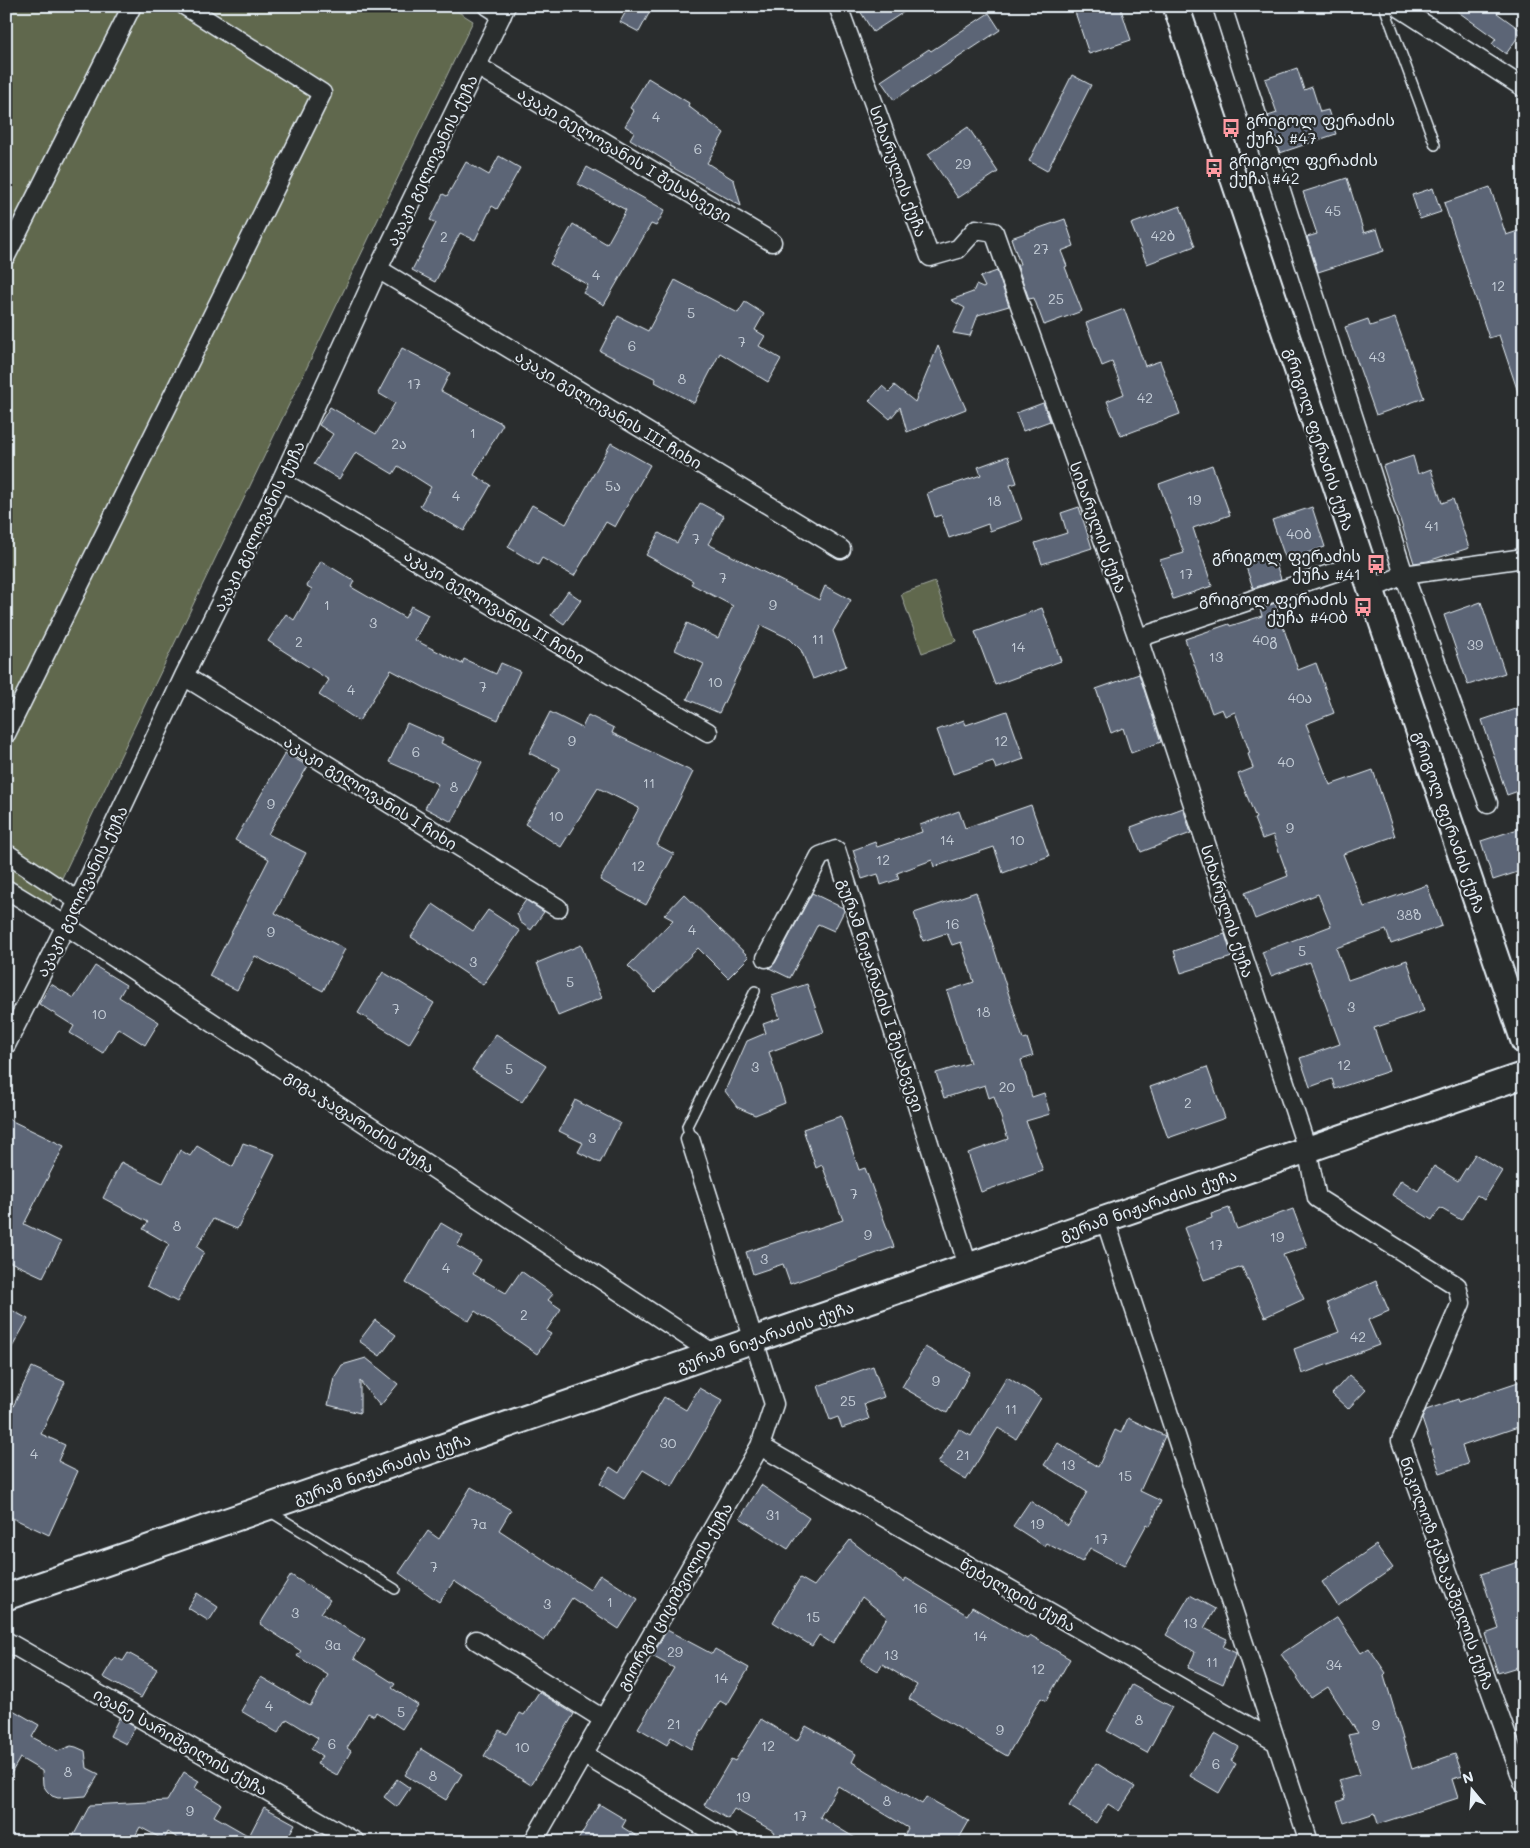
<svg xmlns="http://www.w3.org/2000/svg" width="1530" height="1848" viewBox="0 0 1530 1848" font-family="Mali,'Noto Sans Georgian',sans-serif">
  <rect width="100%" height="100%" fill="#2a2d2e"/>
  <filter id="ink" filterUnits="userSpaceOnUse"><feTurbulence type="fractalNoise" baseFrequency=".02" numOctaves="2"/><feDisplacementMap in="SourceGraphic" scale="10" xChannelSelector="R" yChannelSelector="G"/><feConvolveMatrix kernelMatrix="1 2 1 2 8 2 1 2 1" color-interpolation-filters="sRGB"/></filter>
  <g filter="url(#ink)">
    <path fill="#61684e" stroke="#a4aca3" d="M6,6h443l24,15 -424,884 -43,-27z
      M935,582l21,59 -34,12 -21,-59z"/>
    <path fill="#5c6576" stroke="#e8f1f8" d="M629,6h24l-14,26 -19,-10z
      M857,6h56l-40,26z
      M1073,6h47l11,34 -42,14z
      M1450,6h52l-5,7 25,18 -16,23 -14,-10 4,-5z
      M989,13l11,17 -106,70 -13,-19 48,-32 2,2z
      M1297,68l7,22 8,-3 8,25 8,-2 8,24 -56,19 -12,-37 9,-3 -12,-34z
      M1072,75l19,10 -44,86 -18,-10z
      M648,78l41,25 -1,3 36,27 -17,30 27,17 7,26 -71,-40 1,-2 -41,-25 4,-7 -9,-6 9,-15 -4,-3z
      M968,127l30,45 -40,26 -30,-44z
      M499,156l21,12 -23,41 -5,-3 -17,34 -15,-7 -25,49 -23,-12 24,-47 -6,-3 13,-26 4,2 19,-34 23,13z
      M587,167l78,43 -9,16 -5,-2 -47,81 -21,-12 5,-8 -38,-21 23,-40 34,20 19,-34 -48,-26z
      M1347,178l17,55 13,-4 7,22 -66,21 -11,-35 10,-3 -14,-42z
      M1490,187l16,48 18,-6v171l-3,1 -22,-66 -10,3 -45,-135z
      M1433,188l8,24 -21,7 -8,-24z
      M1180,206l15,40 -48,18 -16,-40z
      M1065,219l9,27 -13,5 6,15 -2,1 17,44 -38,14 -10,-27 -5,1 -12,-34 3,-1 -9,-26z
      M997,271l12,35 -31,9 -8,21 -17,-3 12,-25 -14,-8 22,-8 3,-7 7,3 2,-1 -5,-10z
      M675,280l63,33 7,-11 19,12 -9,16 10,6 -6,10 22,13 -13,23 -48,-29 -26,50 -39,-21 1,-3 -56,-28 18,-35 30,15z
      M1124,309l21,57 15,-5 20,53 -59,22 -14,-35 17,-7 -12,-32 -10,4 -16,-43z
      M1395,318l29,80 -48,17 -31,-88 23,-8 2,7z
      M938,346l28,63 -59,23 -7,-25 -10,12 -21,-18 13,-15 7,6 5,-5v-2l21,17z
      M402,348l48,25 -9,18 62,33 -29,51 17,10 -27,46 -44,-25 11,-19 -33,-21 -5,8 -37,-22 -17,27 -25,-15 19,-30 -14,-9 11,-18 46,27 19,-31 -17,-10z
      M1043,403l7,18 -27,10 -7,-18z
      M611,443l39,22 -35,62 -9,-5 -32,54 -32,-18 -4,7 -30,-18 24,-42 34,19z
      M1008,456l9,27 -7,2 12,35 -32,11 -2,-7 -39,14 -8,-23 -6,2 -8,-24 54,-18 -3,-8z
      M1413,456l5,18 13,-5 11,34 11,-4 16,49 -41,13 -14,2 -31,-97z
      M1212,465l18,50 -37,13 19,58 -39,13 -13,-39 24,-7 -25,-69z
      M700,503l24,13 -16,28 111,56 6,-14 26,14 -18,31 13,35 -33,13 -12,-29 -11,-11 -29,-14 -42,88 -32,-14 17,-35 -29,-14 12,-27 31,15 15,-32 -42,-22 2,-3 -47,-26 13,-22 18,10z
      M1079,507l13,41 -50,16 -7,-21 32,-10 -6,-20z
      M1312,507l13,40 -39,13 -14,-40z
      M1273,555l8,24 -28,9 -8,-24z
      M321,561l33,20 -3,6 54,31 6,-12 17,9 -13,25 47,24 2,-5 32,15 5,-11 19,8 -22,49 -73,-32 -34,-18 -32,51 -40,-26 10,-15 -61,-39 18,-27 8,6 18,-31 -5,-3z
      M568,591l13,9 -17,24 -13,-9z
      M1481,602l24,71 -37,12 -24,-70z
      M1275,603l23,67 18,-7 18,50 -28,11 24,61 43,-15 22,66 -52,18 21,53 63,-22 15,41 -51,18 -5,-14 -50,18 12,32 59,-20 17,51 -50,17 15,43 -54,18 -3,-10 -22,8 -10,-29 40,-14 -30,-82 -39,14 -9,-24 69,-26 -13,-32 -63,25 -10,-26 43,-17 -15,-41 -11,4 -8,-20 2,-1 -18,-44 15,-6 -5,-14 2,-1 -15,-41 -10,4 -3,-7 -10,4 -27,-74 44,-15 1,2 32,-10 -2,-7z
      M1042,608l19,53 -66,24 -20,-53z
      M1139,674l22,68 -30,11 -8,-25 -12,5 -15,-44z
      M1524,706v83l-17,6 -25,-75z
      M1007,711l17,48 -28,10 -3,-8 -40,13 -16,-44 27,-10 2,5z
      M550,712l32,16 6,-13 26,13 -2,5 81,39 -36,73 17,9 -28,51 -46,-25 39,-72 -41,-20 -37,59 -36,-23 35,-56 -31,-15z
      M407,723l36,16 -2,4 41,20 -30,59 -27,-14 13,-24 -49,-22z
      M285,753l23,13 -40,68 38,19 -31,60 70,36 -22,42 -68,-35 -18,34 -28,-14 60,-117 -34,-19z
      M1031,805l18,51 -46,17 -9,-26 -60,20 -2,-7 -35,13 2,6 -18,6 -3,-11 -16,5 -9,-29 22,-8 2,5 45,-15 -2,-7 39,-14 6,17z
      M1183,808l8,25 -50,19 -10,-25z
      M1524,827v43l-31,10 -12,-39z
      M976,892l47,147 4,-1 6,18 -12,4 11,37 12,-4 6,21 -24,7 17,50 -62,21 -13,-39 40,-14 -14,-43 -5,2 -4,-13 -41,13 -8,-25 34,-10 -23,-72 27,-9 -13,-40 -9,3 -5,-12 -24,8 -9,-28z
      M812,893l31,15 1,3 -10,20 -16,-7 -28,54 -21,-10 6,-5z
      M684,894l65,63 -21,21 -30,-30 -43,44 -27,-26 45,-46 -9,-5z
      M526,900l18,12 -13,18 -11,-8 -3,-9z
      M433,904l40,27 15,-21 32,21 -37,54 -72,-48z
      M1225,934l7,23 -51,16 -7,-22z
      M581,945l21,53 -44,18 -21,-53z
      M95,966l31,19 -7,12 40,25 -14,23 -27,-17 -15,25 -33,-20 4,-7 -35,-22 12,-20 23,14z
      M383,972l51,31 -25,41 -51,-31z
      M807,984l17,48 -55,20 16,51 -30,12 -18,-8 -12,-16 22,-50 19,-8 -3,-9 17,-6 -8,-22z
      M496,1034l50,32 -24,36 -50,-32z
      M1207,1067l18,51 -57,20 -18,-51z
      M575,1100l45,23 -20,40 -22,-11 5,-9 -24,-12z
      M841,1116l18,54 6,-2 29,79 -104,37 -7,-20 -30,10 -7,-22 97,-32 -21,-55 -6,3 -13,-39z
      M6,1118l58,28 -40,78 37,18 -18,35 -37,-17z
      M243,1143l32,11 -38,75 -24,-10 -16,28 7,5 -27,50 -30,-16 22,-42 -26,-15 5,-7 -45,-24 18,-36 42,21 17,-33 10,6 7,-10 36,21z
      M1475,1154l27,17 -18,29 -7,-5 -16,25 -21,-12 -8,12 -40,-25 9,-15 17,11 16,-25 24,15z
      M1229,1208l8,21 56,-20 14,38 -24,8 21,44 -39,18 -23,-50 -38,13 -20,-52 28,-10 -1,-4z
      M441,1223l22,13 -6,10 24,14 -8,14 33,19 15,-22 32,23 -5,6 13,9 -15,22 5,3 -14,20 -62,-43 -6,10 -63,-38z
      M1376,1281l13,30 -21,9 11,25 -77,29 -8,-25 45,-17 -12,-29z
      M6,1307l22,12 -22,39z
      M375,1320l21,15 -16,21 -21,-15z
      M925,1347l45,25 -23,41 -45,-26z
      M366,1358l32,26 -18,22 -20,-25v32l-32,-8 6,-27 8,-13z
      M873,1366l11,31 -20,7 5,15 -27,9 -4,-11 -8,3 -12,-34z
      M32,1367l33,15 -24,52 24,11 -7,16 20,10 -29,64 -43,-20v-94z
      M1349,1375l17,15 -18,19 -16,-15z
      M1007,1377l34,21 -25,41 -18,-11 -32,52 -28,-17 21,-34 12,7z
      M1524,1380v45l-62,21 6,18 -28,9 -18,-54 4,-9 32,-11 1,3z
      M699,1388l23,13 -50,86 -29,-17 -19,29 -24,-15 10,-17 9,6 45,-76 22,13z
      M1128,1418l37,18 -25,55 21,10 -11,25 -3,-2 -23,42 -34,-18 -8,14 -36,-19 -2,3 -31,-20 17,-25 38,25 19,-34 -43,-27 14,-22 40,24 17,-37 6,3z
      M761,1485l48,33 -21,31 -48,-31z
      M471,1487l40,23 -12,20 91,60 10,-16 38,25 -19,30 -47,-31 -28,43 -90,-60 -15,21 -40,-29 29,-42 11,8z
      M850,1540l54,42 2,-4 61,37 5,-8 55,32 3,-4 40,24 -24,42 -5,-3 -34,58 -98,-57 8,-14 -35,-21 -4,7 -17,-10 26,-44 -25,-20 -29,47 -14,-9 -7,11 -39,-24 27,-44 14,8z
      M1376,1545l17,23 -55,38 -16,-24z
      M1524,1560v105l-26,8 -13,-39 14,-5 -18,-55z
      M291,1575l39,25 -9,13 44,27 -11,18 41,26 -3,4 26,17 -16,24 -26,-17 -2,4 -6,-3 -21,35 4,3 -14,24 -20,-11 5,-8 -11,-7 7,-11 -31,-19 -9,14 -37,-22 20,-34 49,29 18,-31 -31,-19 4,-5 -41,-27z
      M197,1593l21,14 -9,14 -21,-13z
      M1190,1595l25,14 -11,19 23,11 -4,8 13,6 -13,31 -35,-16 7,-16 -29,-17z
      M1337,1617l24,36 8,-5 17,25 -2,2 28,94 43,-15 8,22 -11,3 6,19 -80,26 -3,-11 -31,10 -7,-21 8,-3 -6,-19 21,-6 -12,-39 10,-2 -30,-46 -17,11 -30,-44z
      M667,1630l45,24 3,-5 34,19 -22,37 -7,-4 -29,48 -20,-12 -4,8 -29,-17 36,-60 -22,-12z
      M128,1653l29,16 -16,29 -38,-21 12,-20 8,4z
      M1132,1685l40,22 -25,46 -40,-22z
      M539,1692l35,22 -43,71 -47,-29 15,-26 8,4 13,-21 4,2z
      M6,1706l33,19 -7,12 26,14 13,-5 5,1 9,4 2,17 12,6 -13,22 -28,2 -6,-2 -5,-5 -4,-6 -1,-14 -22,-13 -14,24z
      M119,1718l16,9 -9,17 -16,-8z
      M761,1719l36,22 9,-15 50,28 -4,8 70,42 4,-7 43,24 -12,21h-56l7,-14 -70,-42 -18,31 42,25h-93l6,-10 -41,-23 -6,10 -24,-14 27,-46 4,2z
      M1215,1733l24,14 -8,14 5,3 -17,29 -29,-17z
      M421,1749l41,25 -16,26 -41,-25z
      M1096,1763l39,24 -16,24 -11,-7 -12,19 -27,-17z
      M184,1772l15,9 -4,7 26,16 -7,12 35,20 15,-29 31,17 -10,18h-68l-15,-9 -6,9h-12l-16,-10 -4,8 -24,-13 -8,15h-62l20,-37 77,-4z
      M397,1779l13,9 -13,19 -13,-10z
      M599,1804l27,16 -4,7 24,15h-69z"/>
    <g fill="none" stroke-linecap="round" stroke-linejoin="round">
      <g stroke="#e8f1f8" stroke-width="12">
        <path id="lane" d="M1384,6l51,139
          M690,1139l-3,-13 68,-135
          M269,1511l126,78"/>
      </g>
      <g stroke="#e8f1f8" stroke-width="21">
        <path id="street" d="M488,6l14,9
          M838,6l92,251 28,-8 18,-20 18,3 144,406 169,511 10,49 140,88 4,17 -60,138 123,343
          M1222,6l182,569 84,228
          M1397,6l127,82
          M477,66l295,176
          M6,256l126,-250
          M378,269l463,280
          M281,481l427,251
          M1371,589l33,-14 120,-17
          M1138,638l224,-75
          M184,676l374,232
          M6,734l316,-641 -137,-87
          M6,853l72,48
          M6,889l59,36 649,429
          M766,958l54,-102 16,-6 132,416
          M6,1045l72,-144 106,-225 97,-195 97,-212 128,-263
          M1105,1219l204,623
          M760,1446l516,296
          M476,1640l127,79
          M6,1641l350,201
          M583,1754l146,88
          M533,1842l227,-396 14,-42 -84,-265"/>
      </g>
      <g stroke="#e8f1f8" stroke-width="29">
        <path id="secondary" d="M1176,6l186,557 162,478
          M6,1597l1518,-522"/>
      </g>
      <use href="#lane" stroke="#2a2d2e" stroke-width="9"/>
      <use href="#street" stroke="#2a2d2e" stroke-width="18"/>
      <use href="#secondary" stroke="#2a2d2e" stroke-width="25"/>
    </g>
  </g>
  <defs>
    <g id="bus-bare" transform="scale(1.5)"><path d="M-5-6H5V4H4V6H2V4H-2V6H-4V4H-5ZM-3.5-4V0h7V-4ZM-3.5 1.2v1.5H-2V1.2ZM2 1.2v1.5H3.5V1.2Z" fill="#ff9aa2" stroke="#2a2d2e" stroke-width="2.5" paint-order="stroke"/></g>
  </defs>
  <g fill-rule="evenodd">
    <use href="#bus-bare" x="1231" y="128"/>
    <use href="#bus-bare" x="1214" y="168"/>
    <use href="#bus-bare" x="1376" y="564"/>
    <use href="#bus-bare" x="1363" y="607"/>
  </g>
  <g text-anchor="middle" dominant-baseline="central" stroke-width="4.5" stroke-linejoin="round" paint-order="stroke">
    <g font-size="14" fill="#c5ced8">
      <text x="656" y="116">4</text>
      <text x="698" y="148">6</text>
      <text x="963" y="163">29</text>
      <text x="1333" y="210">45</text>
      <text x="1163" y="235">42ბ</text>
      <text x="444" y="236">2</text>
      <text x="1041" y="248">27</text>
      <text x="596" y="274">4</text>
      <text x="1498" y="285">12</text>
      <text x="1056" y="298">25</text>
      <text x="691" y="312">5</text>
      <text x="742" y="341">7</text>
      <text x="632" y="345">6</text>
      <text x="1377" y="356">43</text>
      <text x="682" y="378">8</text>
      <text x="414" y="383">17</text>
      <text x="1145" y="397">42</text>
      <text x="473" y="432">1</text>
      <text x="399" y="443">2ა</text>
      <text x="613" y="485">5ა</text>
      <text x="456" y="495">4</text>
      <text x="1194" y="499">19</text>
      <text x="994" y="500">18</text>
      <text x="1432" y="525">41</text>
      <text x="1299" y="533">40ბ</text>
      <text x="696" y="538">7</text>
      <text x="1186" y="573">17</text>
      <text x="723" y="577">7</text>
      <text x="327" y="604">1</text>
      <text x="773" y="604">9</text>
      <text x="373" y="622">3</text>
      <text x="818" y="638">11</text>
      <text x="1265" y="639">40გ</text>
      <text x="299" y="641">2</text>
      <text x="1475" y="644">39</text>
      <text x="1018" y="646">14</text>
      <text x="1216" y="656">13</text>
      <text x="715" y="681">10</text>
      <text x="483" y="686">7</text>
      <text x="351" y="689">4</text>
      <text x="1300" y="697">40ა</text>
      <text x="572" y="740">9</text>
      <text x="1001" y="740">12</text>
      <text x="416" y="751">6</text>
      <text x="1286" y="761">40</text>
      <text x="649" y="782">11</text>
      <text x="454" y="786">8</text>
      <text x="271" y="803">9</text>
      <text x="556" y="815">10</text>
      <text x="1290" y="827">9</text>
      <text x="947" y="839">14</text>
      <text x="1017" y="839">10</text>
      <text x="883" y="859">12</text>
      <text x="638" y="865">12</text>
      <text x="1409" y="914">38ზ</text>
      <text x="952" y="923">16</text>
      <text x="692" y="929">4</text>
      <text x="271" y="931">9</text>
      <text x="1302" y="950">5</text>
      <text x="473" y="961">3</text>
      <text x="570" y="981">5</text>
      <text x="1351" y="1006">3</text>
      <text x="396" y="1008">7</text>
      <text x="983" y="1011">18</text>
      <text x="99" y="1013">10</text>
      <text x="1344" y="1064">12</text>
      <text x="755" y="1066">3</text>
      <text x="509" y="1068">5</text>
      <text x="1007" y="1086">20</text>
      <text x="1188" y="1102">2</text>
      <text x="592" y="1137">3</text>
      <text x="854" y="1193">7</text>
      <text x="177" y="1225">8</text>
      <text x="868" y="1234">9</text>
      <text x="1277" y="1236">19</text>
      <text x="1216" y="1244">17</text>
      <text x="764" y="1258">3</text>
      <text x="446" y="1267">4</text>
      <text x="524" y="1314">2</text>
      <text x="1358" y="1336">42</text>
      <text x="936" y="1380">9</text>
      <text x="848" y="1400">25</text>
      <text x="1011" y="1408">11</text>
      <text x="668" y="1442">30</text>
      <text x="34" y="1453">4</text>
      <text x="963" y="1454">21</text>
      <text x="1068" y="1464">13</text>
      <text x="1125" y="1475">15</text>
      <text x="773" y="1514">31</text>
      <text x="479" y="1523">7a</text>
      <text x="1037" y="1523">19</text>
      <text x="1101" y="1538">17</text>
      <text x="434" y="1566">7</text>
      <text x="610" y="1601">1</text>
      <text x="547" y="1603">3</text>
      <text x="920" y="1607">16</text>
      <text x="295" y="1612">3</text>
      <text x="813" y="1616">15</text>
      <text x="1190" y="1622">13</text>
      <text x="980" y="1635">14</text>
      <text x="333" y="1644">3a</text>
      <text x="675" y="1651">29</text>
      <text x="891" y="1654">13</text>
      <text x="1212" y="1661">11</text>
      <text x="1334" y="1664">34</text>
      <text x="1038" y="1668">12</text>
      <text x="721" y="1677">14</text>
      <text x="269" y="1705">4</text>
      <text x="401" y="1711">5</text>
      <text x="1139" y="1719">8</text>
      <text x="674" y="1723">21</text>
      <text x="1376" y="1724">9</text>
      <text x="1000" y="1729">9</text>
      <text x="332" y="1743">6</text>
      <text x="768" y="1745">12</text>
      <text x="522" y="1746">10</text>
      <text x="1216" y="1763">6</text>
      <text x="68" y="1771">8</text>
      <text x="433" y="1775">8</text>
      <text x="743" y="1796">19</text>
      <text x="887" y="1800">8</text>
      <text x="190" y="1810">9</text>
      <text x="800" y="1815">17</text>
    </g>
    <g font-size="16" fill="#e8f1f8" stroke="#2a2d2e" text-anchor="start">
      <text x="1246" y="119">გრიგოლ ფერაძის<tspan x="1246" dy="18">ქუჩა #47</tspan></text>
      <text x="1229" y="159">გრიგოლ ფერაძის<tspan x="1229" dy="18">ქუჩა #42</tspan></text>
      <text x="1361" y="555" text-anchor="end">გრიგოლ ფერაძის<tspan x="1361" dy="18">ქუჩა #41</tspan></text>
      <text x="1348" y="598" text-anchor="end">გრიგოლ ფერაძის<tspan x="1348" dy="18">ქუჩა #40ბ</tspan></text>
    </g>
    <g font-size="16" fill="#e8f1f8" stroke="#2a2d2e">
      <text transform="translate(625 154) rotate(31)">აკაკი გელოვანის I შესახვევი</text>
      <text transform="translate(431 160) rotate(-64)">აკაკი გელოვანის ქუჩა</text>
      <text transform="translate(899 171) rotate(70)">სიხარულის ქუჩა</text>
      <text transform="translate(609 409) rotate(31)">აკაკი გელოვანის III ჩიხი</text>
      <text transform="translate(1320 439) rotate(72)">გრიგოლ ფერაძის ქუჩა</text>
      <text transform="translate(258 526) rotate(-64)">აკაკი გელოვანის ქუჩა</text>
      <text transform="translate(1099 527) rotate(70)">სიხარულის ქუჩა</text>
      <text transform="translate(495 606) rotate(31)">აკაკი გელოვანის II ჩიხი</text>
      <text transform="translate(371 792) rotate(32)">აკაკი გელოვანის I ჩიხი</text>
      <text transform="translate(1450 822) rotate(71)">გრიგოლ ფერაძის ქუჩა</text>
      <text transform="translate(81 891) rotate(-64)">აკაკი გელოვანის ქუჩა</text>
      <text transform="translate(1228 911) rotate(72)">სიხარულის ქუჩა</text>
      <text transform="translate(882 995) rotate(72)">გურამ ნიჟარაძის I შესახვევი</text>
      <text transform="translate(360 1121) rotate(33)">გიგა ჯაფარიძის ქუჩა</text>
      <text transform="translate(1148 1204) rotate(-19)">გურამ ნიჟარაძის ქუჩა</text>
      <text transform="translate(765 1336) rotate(-19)">გურამ ნიჟარაძის ქუჩა</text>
      <text transform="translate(382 1468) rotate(-19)">გურამ ნიჟარაძის ქუჩა</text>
      <text transform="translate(1448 1573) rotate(70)">ნიკოლოზ ქაშაკაშვილის ქუჩა</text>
      <text transform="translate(1018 1594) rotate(30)">წებელდის ქუჩა</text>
      <text transform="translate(674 1596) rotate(-60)">გიორგი ციციშვილის ქუჩა</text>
      <text transform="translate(181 1741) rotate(30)">ივანე სარიშვილის ქუჩა</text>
    </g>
  </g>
  <rect width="1530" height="1848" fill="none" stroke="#2a2d2e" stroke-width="25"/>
  <rect x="12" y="12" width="1505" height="1823" fill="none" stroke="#e8f1f8" stroke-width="2" filter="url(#ink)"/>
  <g transform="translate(1472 1790) rotate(342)" stroke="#2a2d2e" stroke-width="4" paint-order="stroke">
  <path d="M0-4L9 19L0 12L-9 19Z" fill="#e8f1f8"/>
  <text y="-8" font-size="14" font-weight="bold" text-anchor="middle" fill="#e8f1f8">N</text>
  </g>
</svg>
